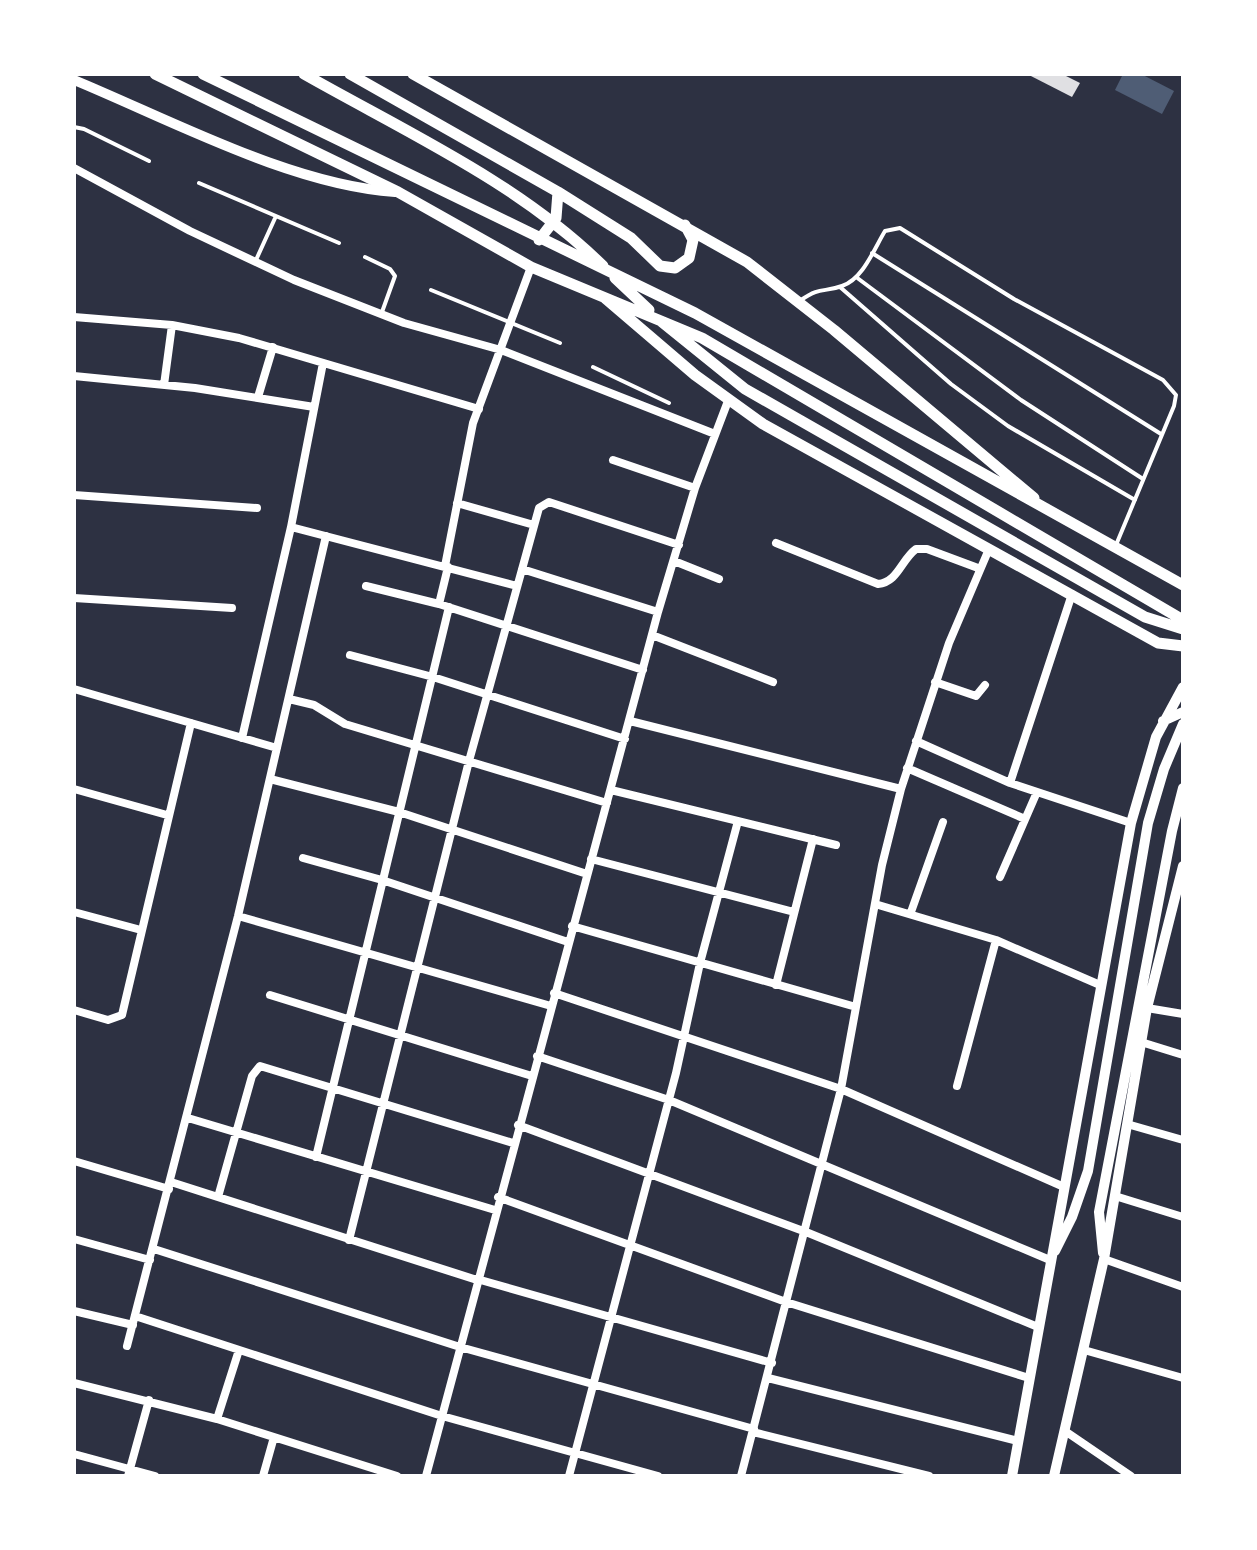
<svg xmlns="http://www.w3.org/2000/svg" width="1257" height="1550" viewBox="0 0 1257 1550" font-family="'DM Sans',sans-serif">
  <rect width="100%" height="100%" fill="#2d3142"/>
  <path fill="#4f5d75" d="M1123,74h18l33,17 -12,23 -47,-24z"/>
  <path fill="#e0e0e3" d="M1027,74h35l18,9 -8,14z"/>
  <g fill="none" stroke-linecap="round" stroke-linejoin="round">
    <path stroke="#fff" stroke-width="4" d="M74,127l10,2 65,32
      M199,183l140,60
      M872,253l289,181
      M365,257l25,12 5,7 -13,36
      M256,260l20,-44
      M856,277l165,123 122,79
      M840,287l111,97 57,42 127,74
      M431,290l129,53
      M801,300c20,-14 22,-7 41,-14 21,-7 32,-37 43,-55l15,-3 114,71 149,81 13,15 -2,11 -58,139
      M593,367l76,36"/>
    <path stroke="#fff" stroke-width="8" d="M74,168l116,63 104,49 110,43 97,27 214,84
      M74,317l98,8 67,13 240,71
      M74,376l121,12 119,19
      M164,385l8,-60
      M258,397l15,-50
      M613,460l82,28
      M74,495l183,13
      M457,503l77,22
      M291,527l226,59
      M776,543l102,41c20,-2 23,-24 38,-35h11l51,19
      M674,561l45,18
      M445,566l28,-143 58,-156
      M522,569l136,43
      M366,586l73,18 204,66
      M74,598l158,10
      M439,604l9,-37
      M652,635l121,47
      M350,655l83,22 192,62
      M935,682l41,14 9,-11
      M74,689l203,59
      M289,699l25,6 31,19 262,79
      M630,721l271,68
      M242,738l49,-211 32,-164
      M916,741l94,42 121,40
      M907,768l118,51
      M270,779l129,33 188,62
      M1010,783l62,-189
      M74,789l93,26
      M611,790l225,55
      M303,858l79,22 186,62
      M591,859l203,53
      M1000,877l37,-85
      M875,904l121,36 104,45
      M74,912l67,18
      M911,912l32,-90
      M238,916l313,90
      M572,926l284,81
      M776,985l37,-146
      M554,993l287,96 223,98
      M270,995l262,81
      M1147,1008l36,6
      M74,1010l34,10 14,-5 69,-292
      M1141,1042l42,13
      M537,1056l132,44 381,160
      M957,1086l39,-146
      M188,1118l307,92
      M1127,1124l56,16
      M518,1125l288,107 232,95
      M316,1157l133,-550
      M74,1161l95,28
      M171,1182l306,98
      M1115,1196l68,21
      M218,1197l34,-121 8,-10 253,77
      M498,1197l288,105 243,76
      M74,1239l76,21
      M349,1240l120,-479 70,-253 10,-6 130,43
      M154,1249l306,98 294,82
      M1104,1259l79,28
      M477,1279l295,84
      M74,1311l59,14
      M135,1316l307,100 216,60
      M127,1346l111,-430 88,-380
      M1084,1350l99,28
      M768,1378l250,63
      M74,1383l143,36 180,57
      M217,1419l22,-69
      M1065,1431l66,45
      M753,1432l176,44
      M74,1454l81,22
      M128,1476l21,-76
      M263,1476l11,-39
      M426,1476l232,-864 37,-124 33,-87
      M569,1476l107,-403 24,-110 38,-142
      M741,1476l100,-387 41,-224 19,-76 48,-146 40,-94"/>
    <path stroke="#fff" stroke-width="10" d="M74,80c97,40 217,105 321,112
      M1163,721l20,-9
      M1055,1251l17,-34 16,-46 60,-348 16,-54 19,-45
      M1103,1253l-4,-41 73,-381 11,-43
      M1012,1476l119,-653 25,-86 27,-50
      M1054,1476l50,-217 43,-251 36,-142"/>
    <path stroke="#fff" stroke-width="11" d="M155,74l243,118 133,75 171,71 481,282
      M203,74l492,239 488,272
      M304,74c102,58 215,109 299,192
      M350,74l208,118 73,46 29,28 15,2 14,-10 4,-18 -8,-15
      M413,74l334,188 87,68 200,168
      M539,240l17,-22 2,-26
      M615,278l34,32
      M605,298l90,77 68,49 395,219 25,3
      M662,322l83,67 400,228 38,12"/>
  </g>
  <rect width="1257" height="1550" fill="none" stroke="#ffffff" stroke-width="152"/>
</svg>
